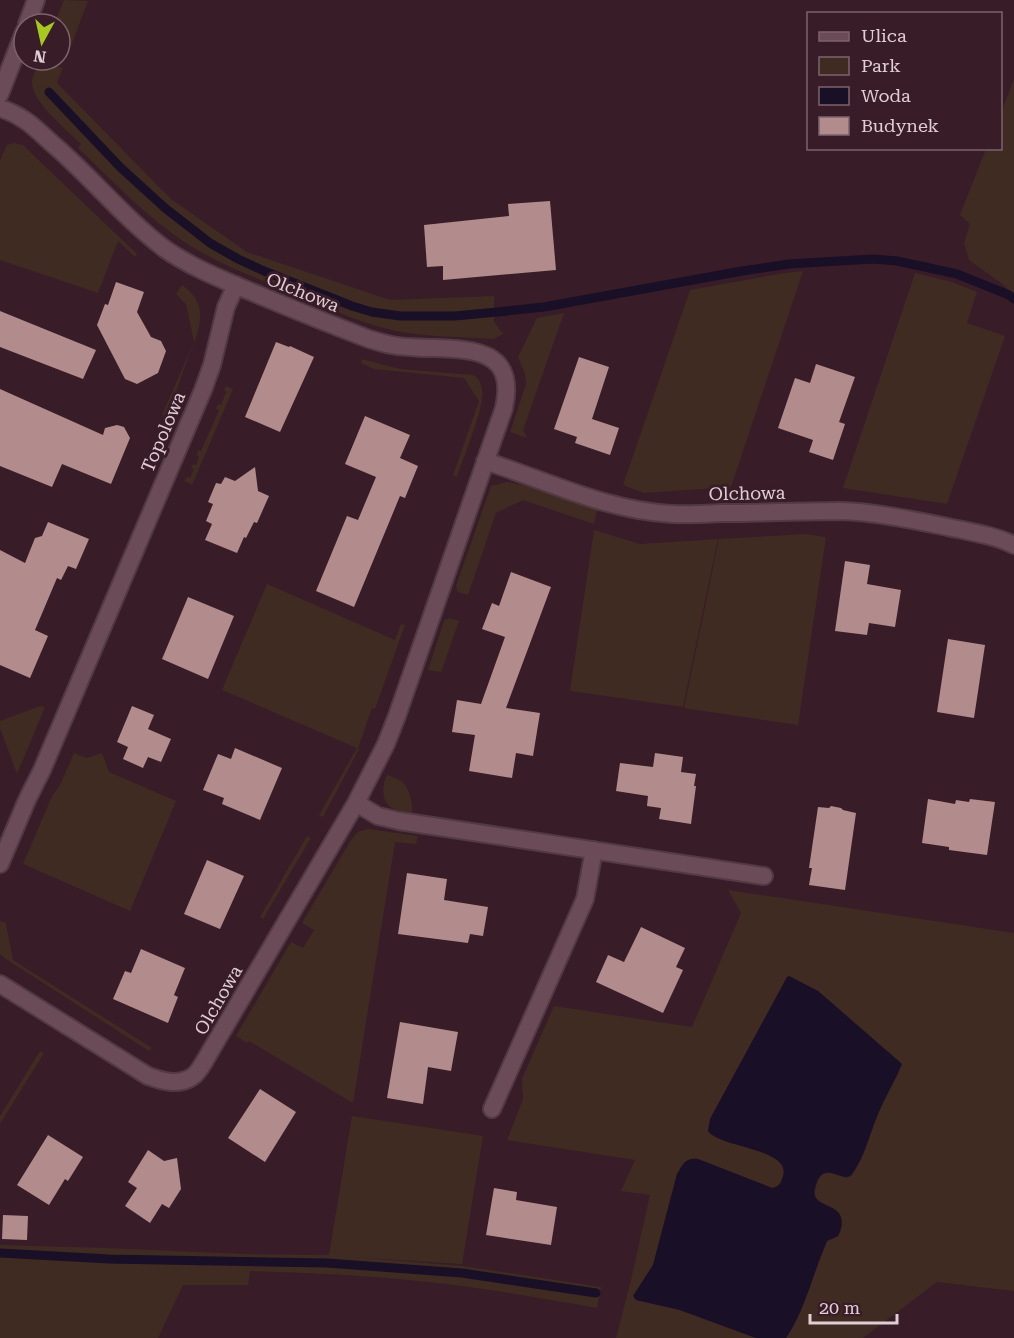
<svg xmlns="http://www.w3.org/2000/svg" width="1014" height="1338" viewBox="0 0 1014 1338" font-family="'Roboto Serif',serif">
  <rect width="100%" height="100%" fill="#381c28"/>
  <path fill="#402b22" d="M64,0l24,1 -17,45 -11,-6v-16h-6z
    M40,61l23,7 -6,15 114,116 76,53 143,48 104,-4v26l9,12 -10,5c-28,-2 -58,-2 -86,-6 -39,-6 -76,-24 -112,-39 -41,-17 -86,-33 -122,-60 -35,-25 -64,-57 -95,-86l3,-4c-13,-13 -49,-42 -49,-61 0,-7 5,-16 8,-22z
    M1014,79v219l-9,-12 -36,-26 -5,-17 6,-19 -10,-9 26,-66 14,-1 1,-35z
    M13,143l10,2 6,6 108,103 -2,3 -17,-16 -20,52 -98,-33v-100l7,-15z
    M803,271l-72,216 -87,6 -21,-8 67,-195 95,-17z
    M915,273l37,9 25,10 -10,31 38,13 -58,168 -104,-16z
    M182,285c11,7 19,19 18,32 0,14 -7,28 -12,41 -7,20 -14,39 -21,59l-5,-2 32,-73 -8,-38 -10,-10z
    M564,313l-41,117 4,8 -17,-6 16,-48 -1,-10 -7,-17 19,-39z
    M362,359l38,10 73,6c6,3 8,8 9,15 3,18 -19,67 -25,87l-4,-2 26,-74 -15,-23 -90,-9 -13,-6z
    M226,386l7,3 -41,96 -7,-4 2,-4 3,1 4,-9 -3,-1 2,-4 3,1 3,-8 -2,-2 1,-5 3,1 18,-41 -3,-1 2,-5 3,1 5,-13 -2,-2z
    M507,482l16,3 74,25 -3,14 -71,-24 -27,13 -28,82 -10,-3 -2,-6 35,-100z
    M594,530l46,14 78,-5 -35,168 -113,-16z
    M805,534l21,3 -28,188 -114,-17 35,-169z
    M267,584l128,56 6,-16 4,1 -30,84 -3,-1 -14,40 1,1 -36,68 -4,-2 38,-67 -135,-58z
    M449,618l10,3 -18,51 -13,-2 16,-49z
    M40,706l5,1 -28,67 -17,-46v-7z
    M74,753l13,5 15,-5 7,19 67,29 -46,110 -107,-47 29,-68 8,-11z
    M387,775c4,2 10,3 14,6 8,5 12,22 11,32 -5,-1 -11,-1 -15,-3 -16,-5 -16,-22 -10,-35z
    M368,829l50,7 -2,8 -21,-2 -42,261 -104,-62 -2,2 -11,-7 55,-94 12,6 11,-18 -12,-7 49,-83 7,-8z
    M307,836l4,2 -48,81 -3,-2z
    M728,890l286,43v358l-77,-9 -74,56h-77l15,-29 26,-68c3,-2 7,-2 10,-4 7,-6 6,-22 -1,-27 -8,-6 -16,-5 -22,-13l3,-16 5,-7 8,-1 17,5 4,-2 3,-4 8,-17 22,-57 12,-20 6,-14 -84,-73 -29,-15 -2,2 -77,141 70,41c6,10 6,24 -8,28l-74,-29c-12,-2 -15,5 -21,15l-24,91 -11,18 29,24 85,31h-140l15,-58 19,-85 -29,-4 14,-31 -128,-20 16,-41 -1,-20 32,-73 138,21 49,-114z
    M0,921l6,2v2l7,35 139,88 -3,3 -143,-92 -6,-5z
    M40,1051l4,2 -44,71v-8z
    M352,1116l131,20 -21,128 -110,-7 111,9 138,21 -4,21c-56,-10 -112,-20 -169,-26 -59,-7 -119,-9 -178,-11l-2,14h-65l-25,53h-158v-93l106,3 137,6 86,1z"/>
  <path fill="#190f26" d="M789,976l29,15 84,73c-7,17 -17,33 -24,50 -8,19 -13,43 -26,60 -8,11 -26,-14 -35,8 -15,33 39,14 21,54l-11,5c-14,31 -21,68 -41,97h-30l-76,-28 -40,-9 -4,-1 -3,-4 20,-31 24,-91c6,-10 9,-17 21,-15l74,29c6,-1 8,-3 10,-9 14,-31 -61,-30 -74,-48l2,-12 77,-142z"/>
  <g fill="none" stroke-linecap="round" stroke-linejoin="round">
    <path stroke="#190f26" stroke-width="9" d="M49,92l71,75 45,41 45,35 28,16 26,12 88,35 20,6 28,4h55l42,-4 47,-5 198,-36 47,-7 84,-5 24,2 60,13 52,21 5,4
      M0,1253l109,6 218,4 135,10 134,20"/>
  </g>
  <path fill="#b28c8c" d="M550,201l6,69 -113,10v-14l-16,1 -3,-42 85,-9 -1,-12z
    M116,282l28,10 -7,20 14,25 10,4 5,10 -8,22 -21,11 -12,-5 -28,-54 8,-21 3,1z
    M0,311l96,39 -13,29 -83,-32z
    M276,342l13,5 1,-1 24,11 -34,75 -35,-15z
    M579,357l30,10 -17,52 27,9 -9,27 -35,-12 2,-6 -23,-8z
    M816,364l39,13 -16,45 6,2 -12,36 -24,-8 4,-12 -35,-12 17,-50 15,5z
    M0,389l103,46 2,-7 12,-3 7,2 6,11 -19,46 -49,-20 -10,23 -52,-21z
    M365,416l45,19 -10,23 18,8 -13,32 -5,-2 -46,111 -38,-16 31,-75 11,4 18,-43 -31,-13z
    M255,467l3,24 11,5 -12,27 -3,-1 -8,16 -2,-1 -7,16 -32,-13 7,-16 -6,-3 7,-17 -5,-2 8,-19 5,1 4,-7 10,4z
    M48,522l41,17 -13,30 -8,-3 -7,14 -4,-2 -22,52 13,6 -18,42 -30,-13v-115l25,13 10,-25 7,-2z
    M845,561l25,4 -3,19 34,6 -6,37 -26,-4 -2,12 -32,-4z
    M511,572l40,15 -45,121 34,5 -7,43 -17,-3 -4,25 -43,-7 6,-36 -23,-3 5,-32 24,4 24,-67 -23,-8 10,-26 7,3z
    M188,597l46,19 -26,63 -46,-20z
    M948,639l37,6 -11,73 -37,-6z
    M132,706l22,9 -6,14 23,10 -10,23 -13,-5 -5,11 -20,-9 5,-12 -11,-5z
    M235,748l47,20 -22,52 -38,-16 2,-6 -21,-8 15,-36 13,5z
    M655,753l28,4 -2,15 15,2 -2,12h2l-5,38 -32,-5 2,-11 -14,-2 1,-10 -32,-5 4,-28 33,4z
    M928,799l27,5 1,-4 13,2 1,-3 25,3 -8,53 -38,-5v-3l-27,-4z
    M831,806l10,2 2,2 13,3 -11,77 -36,-5 3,-17h-3l9,-61 11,1z
    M207,860l37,16 -24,53 -36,-15z
    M407,873l40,6 -3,21 44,7 -5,29 -13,-2 -2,9 -70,-9z
    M641,927l44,21 -9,19 7,3 -20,43 -67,-31 12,-27 16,7z
    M141,949l44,19 -11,27 4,2 -10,26 -55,-24 12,-28 6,2z
    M400,1022l58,10 -7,39 -23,-4 -5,37 -36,-6z
    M260,1089l36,23 -31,50 -37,-24z
    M48,1135l35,22 -15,24 -3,-2 -16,26 -32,-20z
    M148,1150l16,11 13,-3 4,31 -12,19 -7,-4 -12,19 -25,-17 12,-18 -9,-6z
    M494,1188l23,4 -1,8 41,7 -6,38 -65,-10z
    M3,1215l25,1 -1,24 -25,-1z"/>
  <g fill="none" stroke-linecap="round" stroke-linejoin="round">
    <g stroke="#513a44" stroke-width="20">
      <path id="minor" d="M27,24l9,-24
        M0,94l24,-62
        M0,108c25,8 37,22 55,38 38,33 70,73 110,103 27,19 63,33 94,46 36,15 73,30 110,44 13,4 26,8 40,8 46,4 110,-8 95,61l-107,308 -11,28 -30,59 -152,259c-3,5 -7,12 -12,15 -14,9 -30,4 -44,-1l-148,-92
        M485,461c63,20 119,49 187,53 16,1 33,0 50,-1 39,0 79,-2 118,-2 36,1 73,9 108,16 22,5 46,8 66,18
        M356,803l22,13 21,5 365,55
        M0,864l27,-64 15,-30 161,-380 9,-25 14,-58 10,-22
        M492,1109l93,-210 9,-49"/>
    </g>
    <use href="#minor" stroke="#6b4b57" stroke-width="16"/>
  </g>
  <g text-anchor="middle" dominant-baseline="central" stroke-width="6" stroke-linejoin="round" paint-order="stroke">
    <g font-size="18" fill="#e1cdd4" stroke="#381c28">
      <text transform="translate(303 292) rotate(22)">Olchowa</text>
      <text transform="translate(163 432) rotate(-67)">Topolowa</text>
      <text transform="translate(747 493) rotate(-1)">Olchowa</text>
      <text transform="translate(218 1000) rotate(-60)">Olchowa</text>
    </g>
  </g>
  <rect x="807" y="12" width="195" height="138" fill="#381c28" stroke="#7c636d" stroke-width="1.5"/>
  <rect x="819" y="32" width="30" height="9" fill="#6b4b57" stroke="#7c636d" stroke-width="1.5"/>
  <text x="861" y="42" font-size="18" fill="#e1cdd4">Ulica</text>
  <rect x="819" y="57" width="30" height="18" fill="#402b22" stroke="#7c636d" stroke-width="1.5"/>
  <text x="861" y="72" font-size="18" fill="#e1cdd4">Park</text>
  <rect x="819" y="87" width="30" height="18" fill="#190f26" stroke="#7c636d" stroke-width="1.5"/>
  <text x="861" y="102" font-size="18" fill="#e1cdd4">Woda</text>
  <rect x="819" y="117" width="30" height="18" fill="#b28c8c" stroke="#7c636d" stroke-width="1.5"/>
  <text x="861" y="132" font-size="18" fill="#e1cdd4">Budynek</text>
  <g transform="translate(42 42) rotate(188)"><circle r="28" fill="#381c28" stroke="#7c636d" stroke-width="1.5"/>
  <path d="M0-4.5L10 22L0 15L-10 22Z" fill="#a6c820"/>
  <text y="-9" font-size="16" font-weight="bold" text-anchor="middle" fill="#e1cdd4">N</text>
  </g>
  <path d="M810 1314v9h87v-9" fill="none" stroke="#e1cdd4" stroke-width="3"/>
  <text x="819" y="1314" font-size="18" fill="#e1cdd4" stroke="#381c28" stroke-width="4.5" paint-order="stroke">20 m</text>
</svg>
